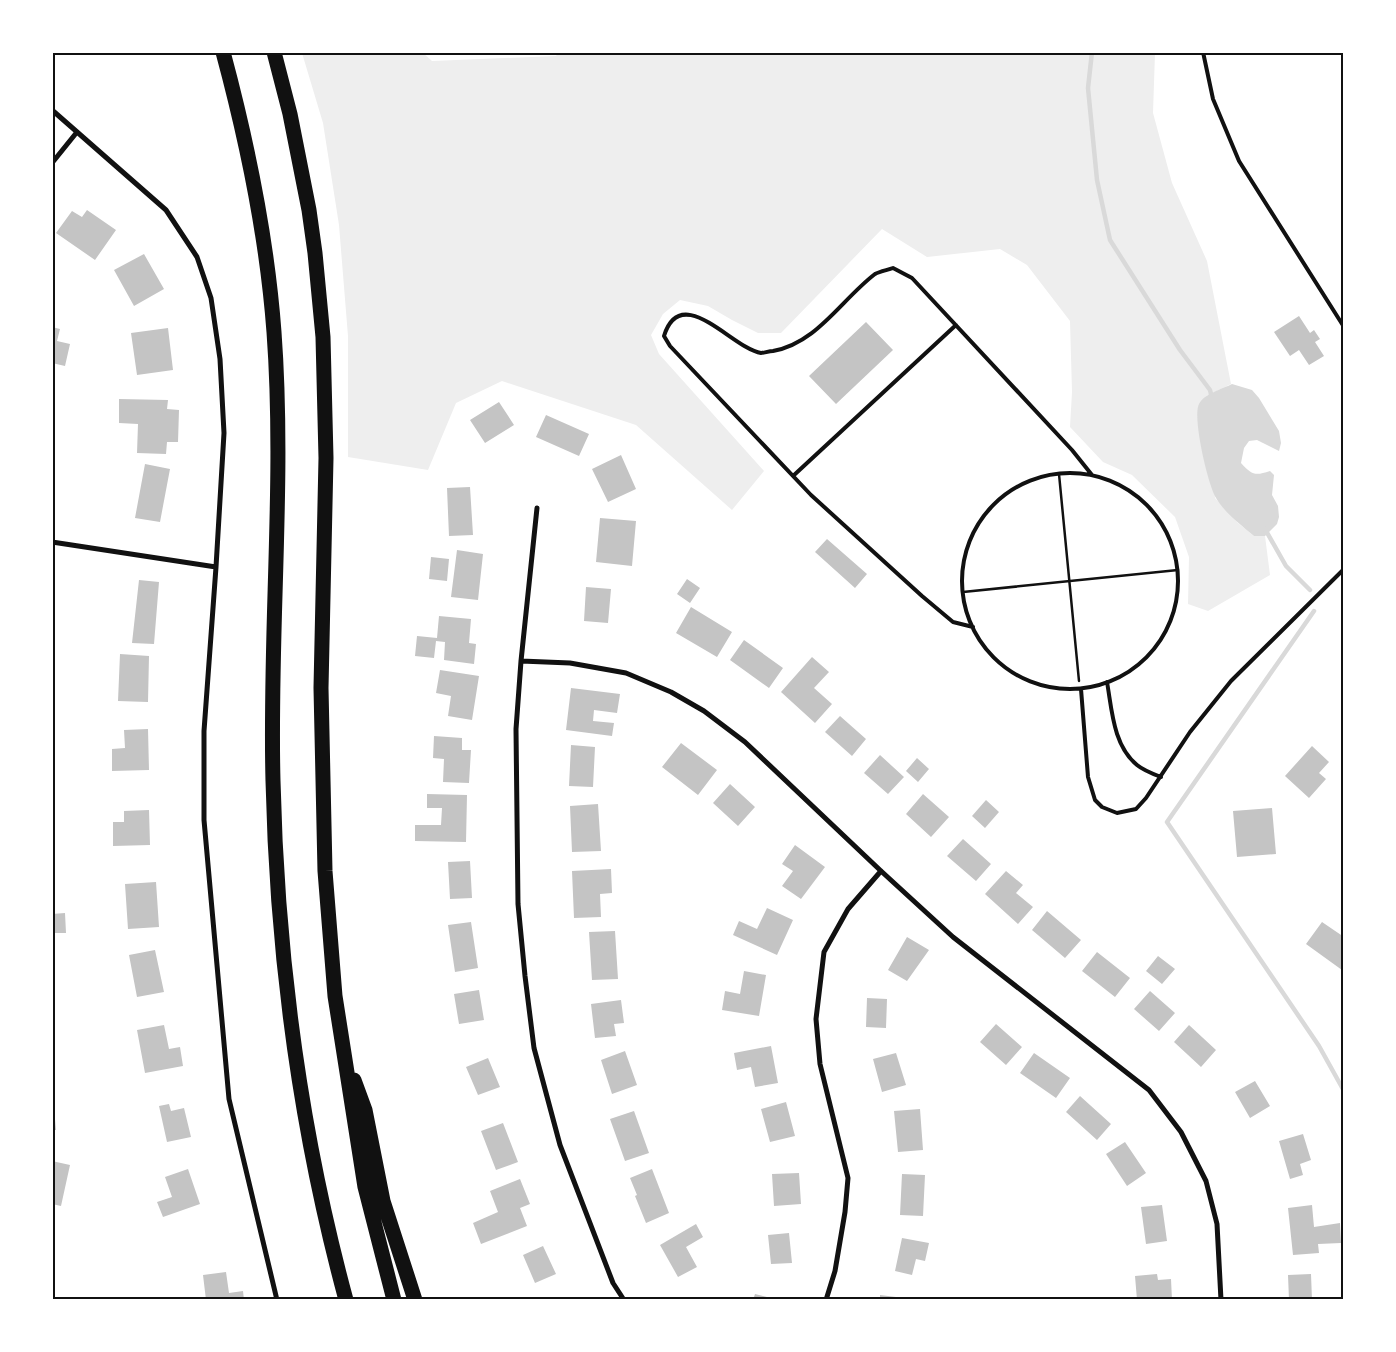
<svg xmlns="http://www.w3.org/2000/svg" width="1396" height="1352" viewBox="0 0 1396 1352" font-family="Roboto,sans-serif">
  <rect width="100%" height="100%" fill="#fff"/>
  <path fill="#eee" d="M559,52l596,1 -2,60 19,70 35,78 24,123 -24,12 8,102 23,25 16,13h11l5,39 -62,36 -20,-7 1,-47 -14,-40 -43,-42 -29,-13 -33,-35 2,-35 -2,-71 -43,-56 -27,-16 -73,8 -45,-28 -101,104h-23l-26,-13 -24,-14 -28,-6 -17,14 -12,21 8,19 105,117 -32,39 -96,-85 -134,-44 -46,22 -28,67 -80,-13v-121l-9,-111 -16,-102 -21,-70h121l9,8 124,-5z"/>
  <path fill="#d9d9d9" d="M1232,384l20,6 7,8 20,33 2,12 -2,8 -22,-11 -8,1 -5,7 -3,15c11,12 14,13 29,8l4,4 -2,20 6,11 1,11 -2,7 -12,12h-11c-12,-10 -30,-24 -38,-38 -8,-13 -24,-81 -17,-94 5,-10 23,-15 33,-20z"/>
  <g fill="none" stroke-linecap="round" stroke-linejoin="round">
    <path stroke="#d9d9d9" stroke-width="4.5" d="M1092,52l-4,36 9,92 13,60 70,110 30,40 2,8
      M1265,529l21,37 24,24
      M1314,611l-147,211 152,224 25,45"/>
  </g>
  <path fill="#c4c4c4" d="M87,210l29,20 -21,30 -39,-27 16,-22 10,6z
    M144,254l20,35 -30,17 -20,-36z
    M1299,316l11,17 4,-3 6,9 -5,3 9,14 -15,9 -10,-15 -9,6 -16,-24z
    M866,322l27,28 -57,54 -27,-28z
    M52,327l8,2 -3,12 13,3 -5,22 -13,-3z
    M168,328l5,42 -36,5 -6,-42z
    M119,399l49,1 -1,9 12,1 -1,32h-11l-1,12 -29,-1 1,-29 -19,-1z
    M499,402l15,23 -29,18 -15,-23z
    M546,415l43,19 -10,22 -43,-19z
    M621,455l15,34 -28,13 -16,-33z
    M145,464l25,5 -10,53 -25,-4z
    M470,487l3,48 -24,1 -2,-48z
    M600,518l36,3 -4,45 -36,-4z
    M827,539l40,35 -12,14 -40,-36z
    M457,550l26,4 -5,46 -27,-3z
    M431,557l18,2 -2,22 -18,-2z
    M687,579l13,9 -10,15 -13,-9z
    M139,580l20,2 -5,62 -22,-1z
    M586,587l25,2 -3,34 -24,-2z
    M691,607l41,25 -15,25 -41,-24z
    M439,616l32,3 -2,24 7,1 -2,20 -30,-4 1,-18 -9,-1 -2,17 -19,-2 2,-20 20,2z
    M744,640l39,28 -14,20 -39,-28z
    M120,654l29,2 -1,46 -30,-1z
    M812,657l17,15 -15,16 18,16 -17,19 -34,-31z
    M440,670l39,6 -7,44 -24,-4 3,-20 -15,-3z
    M571,688l49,6 -3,19 -23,-3 -1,11 21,2 -2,13 -46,-6z
    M840,716l26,23 -14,17 -27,-24z
    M148,729l1,41 -37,1v-22l13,-1 -1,-18z
    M434,736l28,2v12h9l-2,33 -26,-1 1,-23 -11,-1z
    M681,743l36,27 -19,25 -36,-28z
    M571,745l24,2 -2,40 -24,-1z
    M1312,746l17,16 -10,11 7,6 -17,19 -24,-22z
    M880,755l24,22 -16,17 -24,-21z
    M917,758l12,11 -11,13 -12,-11z
    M730,784l25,23 -17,19 -25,-23z
    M427,794l40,1 -1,47 -51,-1v-16h26l1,-17h-15z
    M923,794l26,23 -18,20 -25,-23z
    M986,800l13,12 -14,16 -13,-12z
    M598,804l3,47 -29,1 -2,-46z
    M1272,808l4,46 -39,3 -4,-46z
    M149,810l1,35 -37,1v-24h11v-11z
    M963,839l28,25 -15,17 -29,-25z
    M795,845l30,22 -24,32 -19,-13 11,-15 -11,-7z
    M470,861l2,37 -22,1 -2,-37z
    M611,869l1,24 -12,1 1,23 -27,1 -2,-47z
    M1006,871l17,14 -7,8 17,14 -15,17 -33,-30z
    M156,882l3,45 -31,2 -3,-45z
    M767,908l26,12 -16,35 -44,-20 6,-14 18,8z
    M1047,911l34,29 -16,18 -33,-28z
    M65,913l1,20h-14v-19z
    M471,922l7,46 -23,4 -7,-47z
    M1322,922l22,15 -2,33 -36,-26z
    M615,931l3,48 -26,1 -3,-48z
    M907,937l22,13 -22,31 -19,-11z
    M155,950l9,42 -27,5 -8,-42z
    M1097,952l33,26 -15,19 -33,-26z
    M1158,956l17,13 -13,15 -16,-13z
    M744,971l22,4 -7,41 -37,-6 3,-19 15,3z
    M479,990l5,30 -25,4 -5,-30z
    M1150,991l25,22 -16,18 -25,-22z
    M867,998l20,1 -1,29 -20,-1z
    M621,1000l3,23 -10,1 2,12 -21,2 -4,-34z
    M996,1024l26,23 -16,18 -26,-23z
    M164,1025l5,24 11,-2 3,19 -38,7 -8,-43z
    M1189,1025l27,25 -15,17 -27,-25z
    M771,1046l7,37 -23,4 -4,-20 -14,3 -3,-17z
    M625,1051l12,34 -25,9 -11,-34z
    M896,1053l10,32 -24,7 -9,-33z
    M1034,1053l36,25 -14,20 -36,-25z
    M488,1058l12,29 -22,8 -12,-28z
    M1255,1081l15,25 -20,12 -15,-26z
    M1080,1096l31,28 -14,16 -31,-28z
    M786,1102l9,34 -25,6 -9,-33z
    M169,1104l2,7 13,-3 7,29 -24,5 -8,-36z
    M52,1108h2l2,22h-4z
    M920,1109l3,41 -25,2 -4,-41z
    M634,1111l15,42 -24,8 -15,-42z
    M503,1123l15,39 -22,8 -15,-39z
    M1303,1134l8,26 -11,4 3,11 -13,4 -11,-38z
    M1125,1142l21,31 -19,13 -21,-32z
    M52,1161l18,4 -9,41 -9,-2z
    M188,1169l12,35 -37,13 -6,-15 15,-5 -7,-20z
    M652,1169l17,44 -23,10 -11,-27 2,-1 -7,-17z
    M799,1173l2,31 -27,2 -2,-32z
    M902,1174l23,1 -2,41 -23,-1z
    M520,1179l10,25 -10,4 7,18 -46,18 -8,-21 25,-11 -8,-21z
    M1162,1205l5,36 -21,3 -5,-37z
    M1312,1205l2,22 26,-4 1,20 -23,1 1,9 -26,2 -5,-47z
    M696,1224l7,13 -17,10 11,20 -19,10 -18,-32z
    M789,1233l3,30 -21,1 -3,-29z
    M902,1238l27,5 -4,18 -9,-2 -4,16 -17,-4z
    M543,1246l13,28 -21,9 -12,-28z
    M226,1272l3,21 14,-2 1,9h-38l-3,-25z
    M1157,1274l1,6 13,-1 1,21h-35l-2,-24z
    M1311,1274l1,26h-23l-1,-25z
    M755,1294l20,5v1h-22z
    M880,1295l24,3v2h-24z"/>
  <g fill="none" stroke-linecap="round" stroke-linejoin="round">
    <path stroke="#111" stroke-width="2.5" d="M1059,474l20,207
      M963,592l215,-22"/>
    <path stroke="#111" stroke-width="4" d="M1203,52l10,47 26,62 105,166
      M962 581a108 108 0 1 1 216 0a108 108 0 1 1-216 0Z
      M793,476l163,-151
      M973,627l-20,-5 -31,-26 -111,-101 -141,-149 -6,-10c17,-55 69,13 97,17 3,0 8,-2 12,-2 44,-8 68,-51 102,-77 5,-3 13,-4 18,-6l19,10 160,172 20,25
      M1107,682c5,28 6,63 30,83 6,5 16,9 24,12
      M1081,689l7,88 7,23 7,7 15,6 19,-4 10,-11 44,-66 41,-51 113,-112"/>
    <path stroke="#111" stroke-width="5" d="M52,110l114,100 31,47 14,41 9,61 4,74 -8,134 -12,164v89l25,279 48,201
      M52,163l25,-31
      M537,508l-16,153 -5,68 2,175 7,72 9,72 26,97 53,138 11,17
      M52,542l164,25
      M521,661l49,2 56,10 45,19 33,19 41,31 136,129 72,66 196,153 32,42 25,49 11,43 4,76
      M826,1300l9,-29 10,-59 3,-34 -28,-114 -4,-45 8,-67 24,-43 33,-38"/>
    <path stroke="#111" stroke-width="15" d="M223,52c25,93 44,185 51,280 11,149 -5,300 -1,449 4,175 27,349 73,519
      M274,52l16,62 19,96 6,43 8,84 3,121 -5,230 4,183 10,125 30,191 29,113
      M354,1080l11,30 18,91 32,99"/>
  </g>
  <rect width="1396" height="1352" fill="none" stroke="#ffffff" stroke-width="108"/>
  <rect x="54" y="54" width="1288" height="1244" fill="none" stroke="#111" stroke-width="2"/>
</svg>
